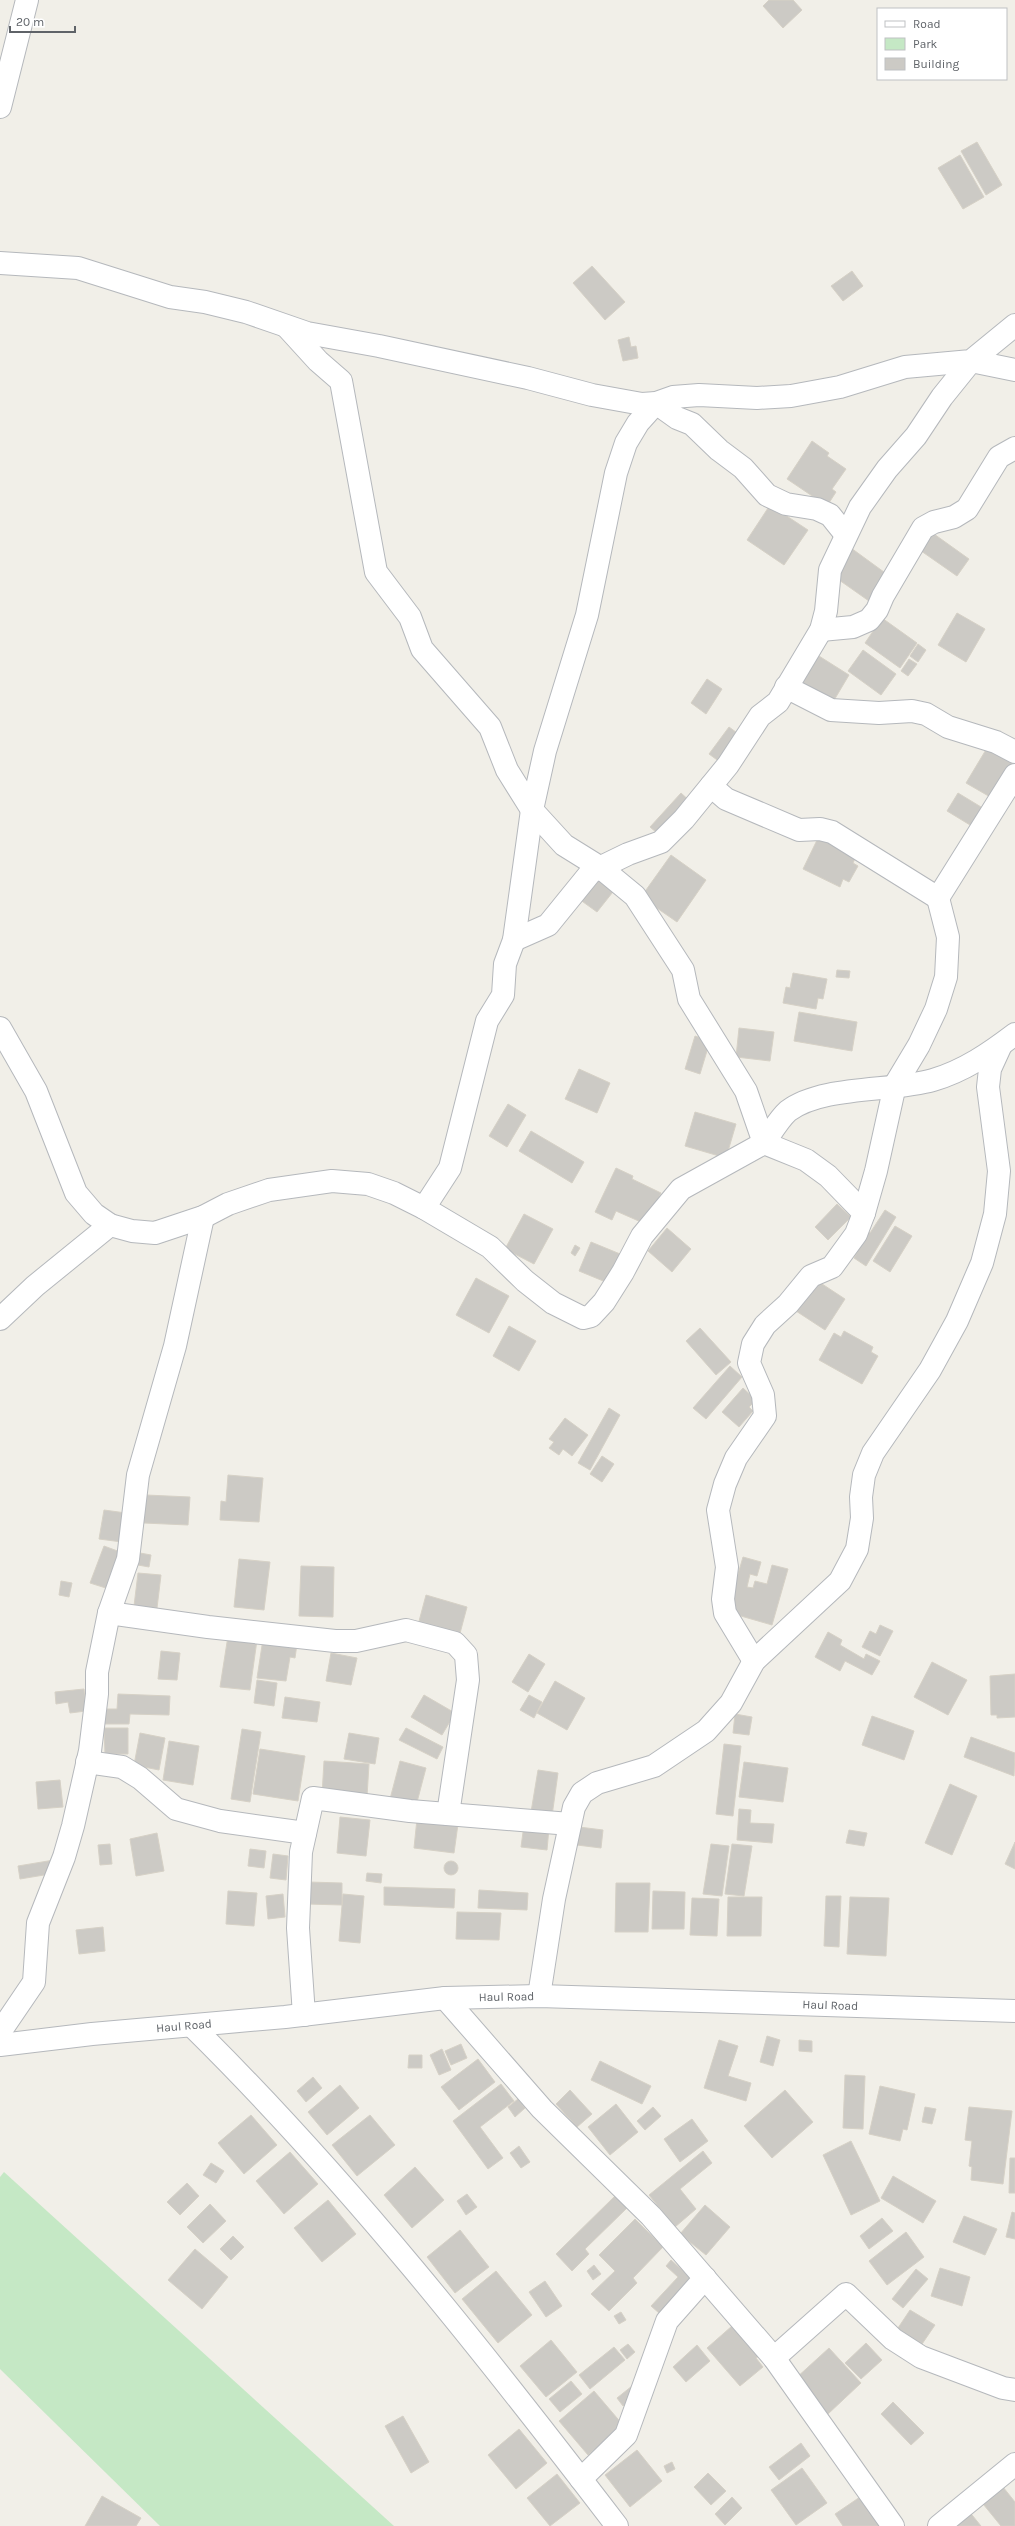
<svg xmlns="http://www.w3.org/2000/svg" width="1015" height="2526" viewBox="0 0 1015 2526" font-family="Karla,sans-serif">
  <rect width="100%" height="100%" fill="#f1efe8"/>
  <path fill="#c5e8c5" d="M4,2172l390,354h-234l-160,-157v-192z"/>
  <path fill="#cccac5" stroke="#d6d1c6" d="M769,0h24l9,10 -19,18 -20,-22z
    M977,142l25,43 -16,10 -25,-44z
    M960,155l24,42 -21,12 -25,-41z
    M592,266l33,36 -20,18 -32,-37z
    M852,271l11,15 -20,15 -12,-15z
    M629,337l2,10 5,-1 2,12 -15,3 -5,-21z
    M812,441l17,12 -2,3 19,13 -14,20 4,3 -9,14 -40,-27z
    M770,505l38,25 -24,35 -37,-25z
    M927,529l42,30 -12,17 -43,-30z
    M851,548l37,27 -19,26 -37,-26z
    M957,613l28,16 -19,33 -28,-17z
    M882,618l35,25 -17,25 -35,-25z
    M918,644l8,6 -8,12 -8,-6z
    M863,650l33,24 -15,21 -33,-24z
    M811,651l38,24 -19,32 -38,-23z
    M909,659l8,5 -9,12 -7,-5z
    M707,679l15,10 -16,25 -15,-11z
    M729,727l15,11 -20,27 -15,-11z
    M990,743l25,16 -23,39 -26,-15z
    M681,793l12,11 -30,34 -13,-11z
    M958,793l28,17 -11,18 -28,-17z
    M819,836l38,18 -4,9 5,3 -9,16 -6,-3 -3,8 -37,-18z
    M671,855l35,25 -29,42 -36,-25z
    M598,874l18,14 -19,24 -18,-13z
    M837,970l13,1 -1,7 -13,-1z
    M793,973l34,6 -4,20 -5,-1 -2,11 -33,-6 3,-16 4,1z
    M799,1012l58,10 -5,29 -58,-10z
    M739,1028l35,4 -4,29 -34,-4z
    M695,1036l15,5 -10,33 -15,-5z
    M579,1069l31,14 -13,30 -32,-14z
    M508,1104l18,11 -19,32 -18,-11z
    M695,1112l41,12 -10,34 -41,-12z
    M531,1131l53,31 -12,21 -53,-32z
    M616,1168l17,8 -1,3 29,14 -11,23 -5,-2 -4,8 -25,-11 -4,9 -17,-8z
    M837,1204l14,13 -23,23 -13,-13z
    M885,1210l11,7 -30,49 -12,-8 6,-11 -8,-4 10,-16 8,6z
    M524,1214l29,15 -19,35 -29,-15z
    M895,1226l17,10 -22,36 -17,-11z
    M667,1228l24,21 -19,23 -24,-21z
    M591,1242l34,14 -12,29 -34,-14z
    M575,1245l5,3 -5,8 -4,-3z
    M476,1278l33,18 -20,37 -33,-18z
    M816,1280l29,19 -20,31 -29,-19z
    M509,1326l27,15 -17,30 -26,-15z
    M700,1328l31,34 -15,13 -30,-34z
    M844,1331l29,16 -2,5 7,4 -16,28 -43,-24 15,-27 7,4z
    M730,1366l12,11 -36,42 -13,-11z
    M743,1388l13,12 -7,7 4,4 -14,16 -17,-15z
    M609,1408l11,7 -30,55 -12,-7z
    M565,1418l23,17 -16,21 -9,-7 -4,6 -10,-7 5,-6 -5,-3z
    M602,1456l12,8 -12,18 -12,-8z
    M228,1475l35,3 -4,44 -39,-2 1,-19 5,1z
    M146,1495l44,2 -2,28 -44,-2z
    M104,1510l22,3 -4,29 -23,-3z
    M104,1546l19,7 -14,36 -19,-6z
    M140,1553l11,2 -2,12 -11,-2z
    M743,1557l18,5 -4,14 -7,-2 -3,13 6,1 2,-7 12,3 5,-19 16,4 -16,56 -45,-13z
    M239,1559l31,3 -6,48 -30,-3z
    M301,1566l33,1 -1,50 -34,-1z
    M138,1573l23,2 -4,33 -23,-2z
    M61,1581l11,2 -3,14 -10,-2z
    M426,1595l41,12 -8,30 -41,-12z
    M880,1625l13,6 -13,25 -18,-9 8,-16 6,3z
    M828,1632l14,8 -2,5 24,14 2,-5 14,7 -8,14 -27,-14 -5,10 -25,-14z
    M228,1636l29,4 -7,50 -30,-3z
    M263,1639l34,5 -2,14 -5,-1 -4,24 -29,-3z
    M161,1651l19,2 -3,27 -19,-1z
    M331,1653l26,5 -6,27 -25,-4z
    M529,1654l16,10 -17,28 -16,-10z
    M932,1662l35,18 -19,35 -34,-18z
    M1015,1674v43l-18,1v-3h-6l-1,-39z
    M257,1680l20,3 -3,23 -20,-3z
    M555,1681l30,17 -18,32 -30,-17z
    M84,1689l2,22 -16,2 -2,-11 -12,2 -1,-12z
    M118,1694l52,2 -1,19 -39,-1 -1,10h-26l1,-15h13z
    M424,1695l31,18 -13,22 -31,-18z
    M529,1695l13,7 -8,16 -14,-8z
    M285,1697l35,5 -3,20 -35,-4z
    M735,1714l17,3 -3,18 -16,-2z
    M872,1716l42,15 -10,29 -42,-15z
    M104,1728h24v26h-23z
    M406,1728l37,19 -6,12 -38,-19z
    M242,1729l19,3 -11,70 -19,-3z
    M140,1733l25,5 -6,32 -25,-5z
    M349,1733l30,5 -4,26 -31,-5z
    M971,1737l44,16 -1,23 -50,-19z
    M169,1741l30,5 -6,39 -30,-5z
    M724,1744l17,2 -8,70 -17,-2z
    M260,1749l45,7 -7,45 -45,-7z
    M324,1761l45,3 -2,33 -45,-2z
    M400,1761l26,7 -10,38 -26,-7z
    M744,1762l44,6 -5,34 -44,-5z
    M538,1770l20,3 -6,43 -21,-4z
    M60,1780l3,27 -25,2 -2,-27z
    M950,1784l27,12 -25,59 -27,-12z
    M739,1809l12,1 -1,13 24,1 -2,19 -35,-3z
    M340,1817l30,3 -4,36 -29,-3z
    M417,1819l41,5 -4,29 -40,-5z
    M524,1825l25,3 -2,22 -26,-3z
    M579,1827l24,3 -2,18 -24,-3z
    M849,1830l18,3 -3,13 -18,-3z
    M157,1833l7,38 -28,5 -6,-37z
    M1015,1842v27l-10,-5z
    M110,1844l2,20 -12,1 -2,-20z
    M711,1844l18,2 -7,50 -19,-2z
    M732,1844l20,2 -8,50 -19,-2z
    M250,1849l16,2 -2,17 -16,-2z
    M273,1854l15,2 -2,24 -16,-2z
    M54,1860l2,13 -36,6 -2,-13z
    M444 1868a7 7 0 1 1 14 0a7 7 0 1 1-14 0Z
    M367,1873l15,1 -1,9 -15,-2z
    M308,1882l34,1v22l-35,-1z
    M616,1883h34l-2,49h-33z
    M384,1887l71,2 -1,19 -70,-3z
    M479,1890l49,3 -1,17 -49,-2z
    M228,1891l29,2 -3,33 -28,-2z
    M653,1891l32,1 -1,37h-32z
    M283,1894l2,23 -17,2 -2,-23z
    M343,1894l21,2 -4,47 -21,-2z
    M826,1896h15l-2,51 -15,-1z
    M728,1897h34l-1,39h-34z
    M850,1897l39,1 -3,58 -39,-2z
    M692,1898l27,1 -2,37 -27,-1z
    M457,1912l44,1 -2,27 -43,-1z
    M103,1927l2,24 -26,3 -3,-24z
    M767,2036l13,4 -7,26 -13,-4z
    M719,2040l19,6 -10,30 23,7 -5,18 -42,-13z
    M799,2040l13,1v11l-13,-1z
    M461,2044l6,14 -16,7 -6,-14z
    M442,2049l9,21 -12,5 -9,-20z
    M409,2055h13v13h-14z
    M478,2059l17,23 -36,28 -18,-23z
    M600,2061l51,25 -9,18 -51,-24z
    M845,2075l20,1 -2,53 -20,-1z
    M313,2077l9,11 -16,14 -9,-11z
    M501,2084l13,17 -34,26 23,31 -15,11 -35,-48z
    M340,2085l19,23 -32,27 -19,-23z
    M880,2086l35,8 -8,36 -4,-1 -3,12 -31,-7z
    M570,2090l22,24 -15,13 -21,-23z
    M785,2090l28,32 -41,36 -28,-32z
    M518,2099l7,9 -10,9 -7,-10z
    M616,2104l22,28 -28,23 -22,-28z
    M653,2107l8,9 -16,14 -8,-9z
    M925,2107l11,2 -4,15 -10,-2z
    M969,2107l43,4 -9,73 -32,-4 1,-13 -3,-1 3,-25 -7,-1z
    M251,2115l26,30 -33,29 -26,-31z
    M370,2115l25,30 -38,31 -25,-31z
    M692,2119l16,22 -28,21 -16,-23z
    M851,2141l29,60 -29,14 -28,-60z
    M519,2146l11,16 -9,6 -11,-15z
    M703,2151l9,12 -32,26 16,20 -21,18 -26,-32z
    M290,2152l28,32 -34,30 -28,-33z
    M1010,2158h5v35h-6z
    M211,2163l13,8 -8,12 -13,-8z
    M415,2167l29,33 -32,28 -28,-33z
    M893,2176l43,25 -13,22 -42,-25z
    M187,2183l12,13 -19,19 -13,-13z
    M467,2194l10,13 -11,8 -9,-14z
    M615,2196l12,12 -42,41 4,5 -17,17 -16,-17z
    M328,2200l28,34 -34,28 -28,-34z
    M210,2204l16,17 -23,22 -16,-16z
    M705,2205l25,22 -24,28 -26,-21z
    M1012,2212l3,1v26l-9,-2z
    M964,2216l33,13 -12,26 -32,-13z
    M882,2218l11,13 -24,18 -9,-13z
    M635,2219l28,28 -30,31 4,5 -28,28 -18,-17 24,-23 -16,-16z
    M460,2230l29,37 -34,26 -28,-36z
    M906,2232l18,25 -37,28 -18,-24z
    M233,2236l11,11 -13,13 -11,-11z
    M195,2249l33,28 -26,32 -34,-29z
    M671,2260l21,19 -33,34 -8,-7 27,-29 -12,-11z
    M594,2265l7,9 -8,6 -6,-9z
    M940,2268l30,9 -8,29 -31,-10z
    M916,2269l12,10 -25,29 -11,-9z
    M496,2271l36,44 -34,28 -36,-44z
    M545,2281l17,25 -16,11 -17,-25z
    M910,2310l25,15 -15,22 -24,-16z
    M621,2312l5,8 -7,4 -5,-8z
    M732,2326l27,30 -3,2 7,9 -23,19 -33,-38z
    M551,2340l26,32 -31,25 -26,-31z
    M866,2343l16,17 -21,19 -16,-16z
    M628,2344l7,8 -8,7 -7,-9z
    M697,2345l13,16 -24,21 -13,-15z
    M614,2347l11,13 -35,29 -11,-14z
    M829,2348l32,35 -33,31 -33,-35z
    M571,2381l11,13 -22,18 -11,-13z
    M632,2386l6,8 -15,12 -6,-8z
    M594,2391l29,34 -35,30 -29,-34z
    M893,2402l31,31 -13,12 -30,-31z
    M403,2416l26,46 -18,11 -26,-47z
    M519,2429l28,34 -31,26 -28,-34z
    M801,2443l9,13 -31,24 -10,-13z
    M637,2450l25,31 -32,26 -25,-32z
    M672,2462l3,7 -8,4 -3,-7z
    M802,2468l25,35 -31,22 -25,-35z
    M708,2473l18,18 -15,14 -17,-18z
    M557,2474l23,29 -30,23 -23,-28z
    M999,2482l16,20v24h-14l-22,-27z
    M102,2496l39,22 -5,8h-51z
    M732,2497l10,11 -17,17 -10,-11z
    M860,2497l20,29h-37l-8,-12z
    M968,2510l13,16h-32z"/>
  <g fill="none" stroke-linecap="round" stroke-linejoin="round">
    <g stroke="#b5b8bc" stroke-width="24">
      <g id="minor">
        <path d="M0,107l27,-107"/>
        <path d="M0,263l78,5 92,29 35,5 41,10 61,21 72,13 149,32 64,17 50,9 14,-1 17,-6 26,-2 58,3 34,-2 49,-9 65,-20 66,-6 44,-36"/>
        <path d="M287,327l31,34 23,20 35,191 34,45 12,32 68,78 17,43 25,40 32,35 37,23 34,28 48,74 6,29 57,92 18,52"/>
        <path d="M821,630l32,-3 16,-7 8,-10 6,-14 40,-68 11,-6 20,-5 13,-8 32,-52 16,-9"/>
        <path d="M786,687l45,23 48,3 33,-2 14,3 22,13 48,15 19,10"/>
        <path d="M711,786l15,13 73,31 21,-1 12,3 106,66 77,-123"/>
        <path d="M514,940l34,-15 43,-53 37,-18 33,-12 23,-23 44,-54 32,-49 18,-14 43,-72 5,-19 4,-41 30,-63 27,-38 29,-33 26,-39 29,-36 44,9"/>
        <path d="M0,1028l36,63 40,102 18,21 16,11 22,6 23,2 48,-16 25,-13 41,-14 63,-9 36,3 26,9 30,15 66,39 35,34 28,22 30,15 8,-2 13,-14 19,-30 19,-36 39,-47 83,-46 42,17 22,16 36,37 -8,21 -24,33 -21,9 -23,28 -23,21 -12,19 -4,19 14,32 2,21 -29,42 -11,26 -7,26 9,57 -4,32 2,14 29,48"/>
        <path d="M764,1143c7,-10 15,-24 24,-32 34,-26 105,-19 145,-31 31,-9 57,-27 82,-46"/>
        <path d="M424,1208l26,-40 37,-147 16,-26 2,-31 9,-24 18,-130 13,-59 42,-136 29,-142 10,-30 12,-20 18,-20 21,15 15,6 27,26 24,18 24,27 19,9 31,5 13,6 16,20"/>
        <path d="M864,1213l12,-42 19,-86 24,-40 17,-36 10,-32 2,-40 -10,-39"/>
        <path d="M0,1319l35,-33 75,-61"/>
        <path d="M109,1613l99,14 127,14h21l50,-11 49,13 11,12 2,25 -20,134"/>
        <path d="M87,1762l35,5 18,11 36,31 44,12 85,12"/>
        <path d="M539,1996l15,-97 20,-92 8,-14 15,-10 57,-17 52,-35 25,-28 23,-42 86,-80 17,-32 5,-31 -1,-21 3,-22 9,-22 57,-83 27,-49 25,-58 13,-49 4,-43 -11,-84 2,-18 11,-24"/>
        <path d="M445,1998l97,111 109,107 123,142 119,168"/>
        <path d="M304,2015l-6,-87 3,-76 12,-54 97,13 160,13"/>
        <path d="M192,2026c156,154 292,326 425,500"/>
        <path d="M0,2032l34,-50 4,-59 26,-66 9,-31 17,-75 7,-57v-22l12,-59 19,-54 10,-84 37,-129 28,-129"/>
        <path id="s1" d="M0,2045l92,-11 193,-17 160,-19 94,-2 476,15"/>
        <path d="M774,2358l72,-64 47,45 28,18 82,31 12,2"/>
        <path d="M581,2479l45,-44 41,-114 38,-43"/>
        <path d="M939,2526l76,-62"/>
      </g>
    </g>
    <use href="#minor" stroke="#fff" stroke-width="22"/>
  </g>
  <g text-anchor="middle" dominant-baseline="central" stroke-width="4" stroke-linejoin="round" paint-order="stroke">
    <g font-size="12" fill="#5f6368" stroke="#fff">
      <text stroke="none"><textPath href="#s1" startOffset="509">Haul Road</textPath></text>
      <text stroke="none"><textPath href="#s1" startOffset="833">Haul Road</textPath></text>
      <text stroke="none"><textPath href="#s1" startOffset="185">Haul Road</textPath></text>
    </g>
  </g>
  <rect x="877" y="8" width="130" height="72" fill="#ffffff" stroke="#bfc1c3"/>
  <rect x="885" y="21" width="20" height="6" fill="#ffffff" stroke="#bfc1c3"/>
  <text x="913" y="28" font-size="12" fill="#5f6368">Road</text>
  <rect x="885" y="38" width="20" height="12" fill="#c5e8c5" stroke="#bfc1c3"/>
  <text x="913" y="48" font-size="12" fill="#5f6368">Park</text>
  <rect x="885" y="58" width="20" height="12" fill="#cccac5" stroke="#bfc1c3"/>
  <text x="913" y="68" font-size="12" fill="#5f6368">Building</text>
  <path d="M10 26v6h65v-6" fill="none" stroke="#5f6368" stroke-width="2"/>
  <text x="16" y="26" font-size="12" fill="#5f6368" stroke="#ffffff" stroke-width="3" paint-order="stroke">20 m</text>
</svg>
